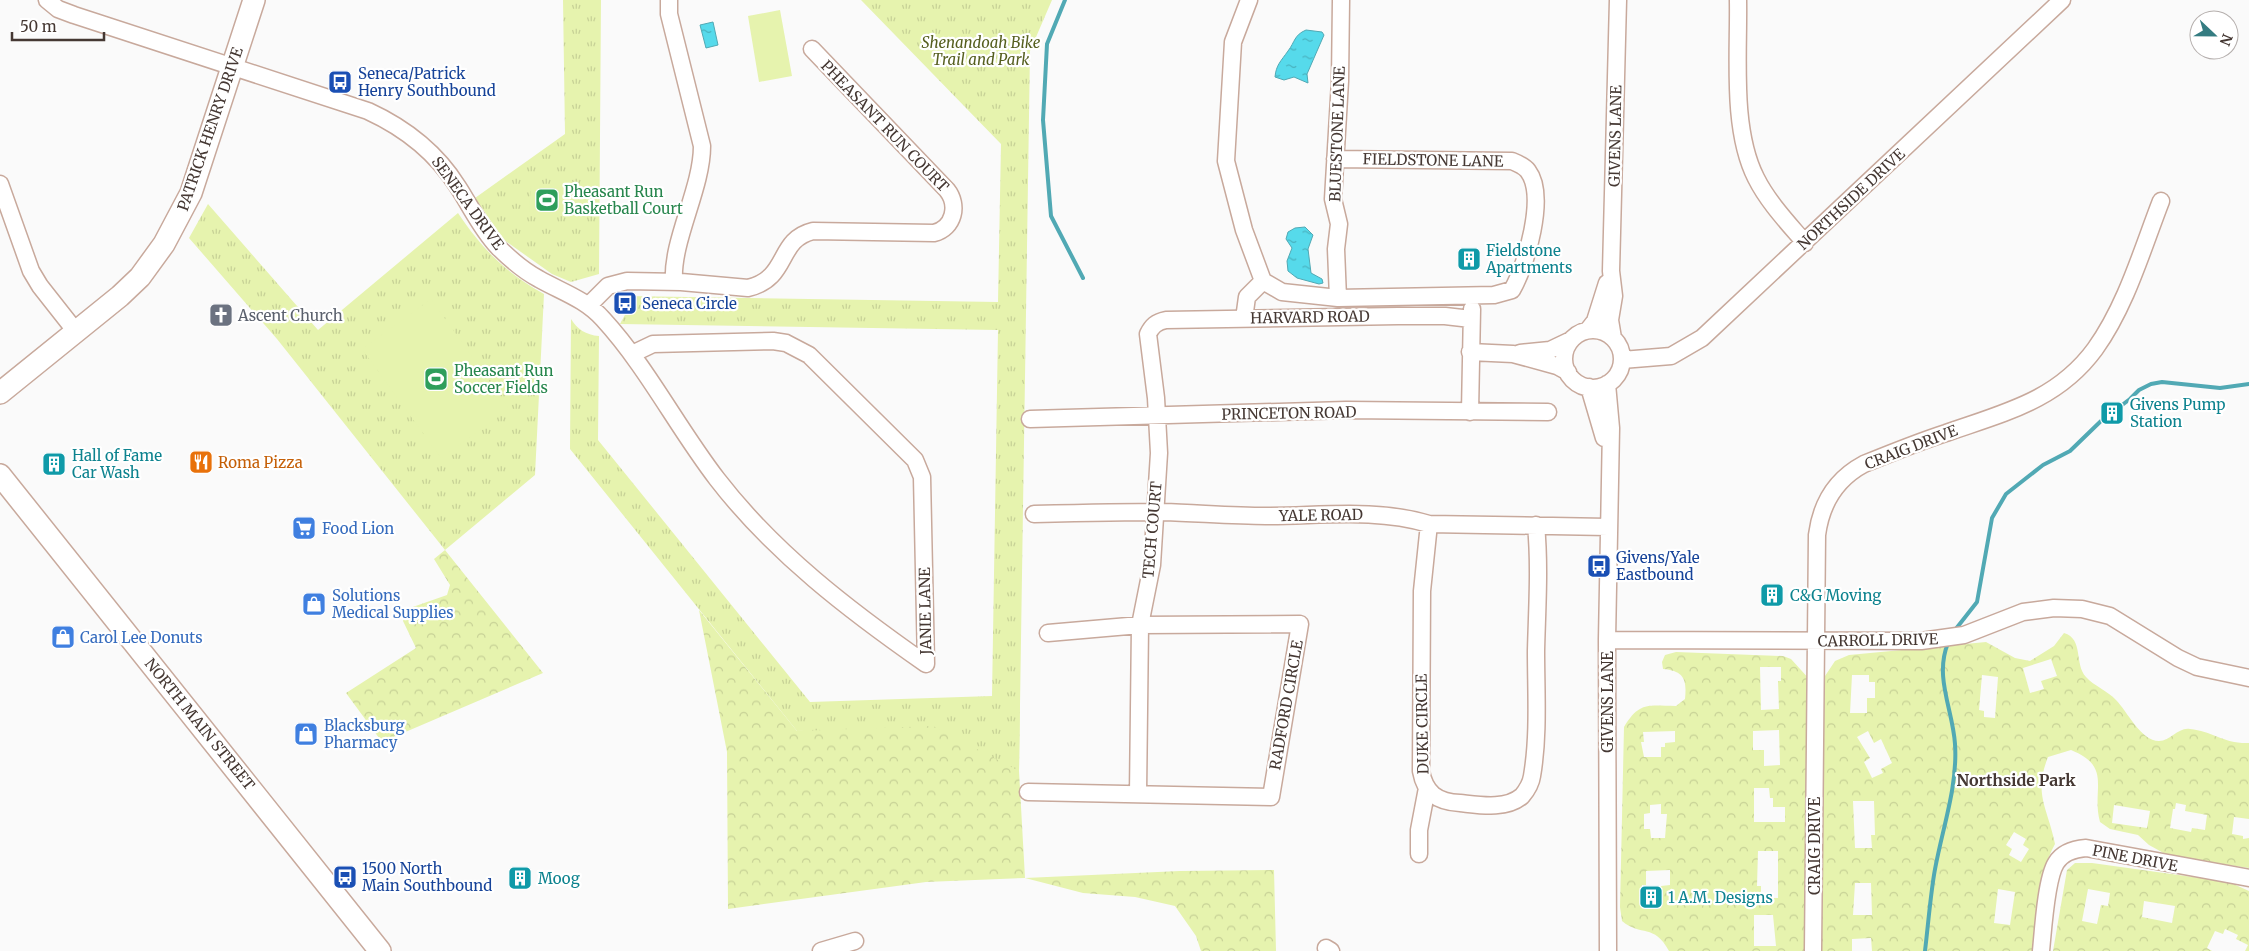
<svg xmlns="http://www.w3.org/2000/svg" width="2249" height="951" viewBox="0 0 2249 951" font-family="Merriweather,serif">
  <defs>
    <pattern id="forest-crowns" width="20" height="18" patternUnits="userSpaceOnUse" patternTransform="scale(1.25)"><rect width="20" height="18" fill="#e6f3ae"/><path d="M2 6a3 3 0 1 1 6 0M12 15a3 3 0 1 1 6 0" fill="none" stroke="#c7d196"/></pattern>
    <pattern id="park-tufts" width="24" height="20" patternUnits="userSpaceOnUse" patternTransform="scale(1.25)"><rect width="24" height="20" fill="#e6f3ae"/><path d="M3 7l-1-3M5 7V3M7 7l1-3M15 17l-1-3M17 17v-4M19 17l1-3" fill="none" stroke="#c7d196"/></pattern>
    <pattern id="water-ripples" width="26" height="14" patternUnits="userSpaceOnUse" patternTransform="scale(1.25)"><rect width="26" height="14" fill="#56daeb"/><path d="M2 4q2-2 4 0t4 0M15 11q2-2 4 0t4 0" fill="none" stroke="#49b2bf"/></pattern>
  </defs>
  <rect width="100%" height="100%" fill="#fafafa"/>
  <path fill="url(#forest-crowns)" fill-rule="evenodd" d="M445,550l98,123 -161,69 -36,-49 70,-45 -13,-27 4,-12 40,-14 3,-10 -16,-26z
    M699,610l98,121 223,-34 -1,74 6,107 155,-7 94,-1 2,81h-75l-5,-15 -21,-30 -40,-9 -52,-4 -58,-15 -99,4 -198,27 -1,-157z
    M2064,633c20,6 10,31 22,44 8,9 22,14 30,23 11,11 25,41 43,41 12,0 19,-14 31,-12 22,2 34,15 59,14v76l-15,-2 -2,17 11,2v3l6,-1v30l-80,-12 -20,-11 -11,-10 -28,-6 -10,-7c-9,-33 13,-55 -29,-72l-23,7c-15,38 0,51 7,87 -18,33 -19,70 -23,107h-160l-1,-13 -19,1v12h-183c-15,-28 -28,-14 -47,-30l-2,-14 4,-180c16,-26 24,-21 52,-21l9,-7c2,-20 -1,-28 -22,-30l-1,-7 3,-7 11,-3 107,4 8,3 20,22 12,-2 12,-18 14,-6 137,-13 29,16 15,3 24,-15zM2051,659l6,17 -16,5 3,8 -14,4 -7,-25zM1760,667h21v14h-3l1,28 -18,1zM1852,675h17v7h6v16h-8v15h-17zM1982,675l16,2 -3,41 -11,-1v-6l-5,-1zM1779,730l1,35 -16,1v-16h-11v-19zM1675,731v11l-10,1v4h-4v10h-17l-3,-15h3l-1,-10zM1868,731l6,12 7,-4 11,24 -11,6 2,4 -11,5 -8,-16 6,-4 -13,-21zM1754,788h15l1,10h3v9h12v15h-31zM1853,801h21l1,34h-4l1,13h-17zM2176,803l10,2 -1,6 22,4 -2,15 -13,-2 -1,4 -21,-4 3,-19h2zM1661,804v10h6l-2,24h-14l-1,-9h-6v-15l6,-1v-8zM2114,805l36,6 -3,17 -35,-5zM2014,832l12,7 -3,6 6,4 -8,13 -12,-7 3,-6 -6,-4zM1758,851h20v47h-17v-12h-4zM1670,870v15l-9,1v22h-19v-23h4v-14zM1855,883h16l1,32h-19zM1998,889l17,3 -5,33 -16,-2zM1754,915h19l3,31h-22z
    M2075,863h17l137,19 20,9v60h-4l3,-6 -12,-6 2,-4 -13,-6 -2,5 -8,-3 -8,17 5,3h-159l14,-81zM2088,889l22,4 -2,13 -7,-1 -4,19 -15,-3zM2144,901l31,5 -3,17 -30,-6z"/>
  <path fill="url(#park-tufts)" d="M563,0h38l-2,274 -28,8 -19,-8 -48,-34 -29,-42 90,-64z
    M861,0h191l-22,51 -11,720 -86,-45 -136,5 -227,-282 1,-130c6,10 15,16 28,17l-1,104 212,262 182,-6 6,-366 -378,-6 7,-13 -1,-15 372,6 3,-158z
    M208,204l110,126 140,-117c25,37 47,59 86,81l-9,181 -90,75 -168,-211 -88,-101z"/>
  <path fill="#e6f3ae" d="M780,10l12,66 -33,6 -11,-66z
    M531,186l33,2 -2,27 -33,-3z
    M431,299l78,110 -68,49 -79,-109z"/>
  <path fill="url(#water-ripples)" stroke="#51a9b4" d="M713,22l5,23 -12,3 -6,-23z
    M1306,30l16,2 2,3 -17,39 1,9 -14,-6 -10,3 -9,-3c1,-12 6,-16 13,-26 7,-9 6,-16 18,-21z
    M1305,227l8,8 -5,14 3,24 11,6 1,4 -4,1 -22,-6 -9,-7 -1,-10 5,-13 -6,-9 2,-7 7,-4z"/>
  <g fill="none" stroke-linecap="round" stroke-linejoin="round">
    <path stroke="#51a9b4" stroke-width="4" d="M1065,0l-18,44 -4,76 8,96 32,62
      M1955,630l22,-28 15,-84 14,-24 37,-29 27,-14 31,-30 29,-22 9,-9 12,-6 11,-2 58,6 29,-4
      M1925,951c3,-25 5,-51 9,-76 7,-43 24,-87 21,-131 -2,-34 -21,-67 -7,-101"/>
    <g stroke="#c8a99c" stroke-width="19">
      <path id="minor" d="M47,0l11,9 16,6 294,96c37,17 68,41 90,76 13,20 23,42 40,60 12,12 26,24 41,32 23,13 46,20 64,40 44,48 74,108 114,160 57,74 133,132 209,185l-4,-187 -7,-17 -106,-105 -23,-12 -13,-2 -120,3 -21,10
        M669,0v14l33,132c0,43 -31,95 -28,136
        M1249,0l-16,42 -7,119 18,69 19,51 19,11 56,6 156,-3 18,-5c14,-24 35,-94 16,-119 -3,-4 -11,-8 -16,-10l-177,-2
        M1738,0c1,54 -7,129 18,178 12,24 32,45 49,65
        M0,184l31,87 9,15 37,47
        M1338,298l-2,-49 3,-25 -6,-25 7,-118 1,-81
        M589,305l19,-19 19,-5 54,1 67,6c42,-10 28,-48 65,-57l121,2c20,-5 25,-28 13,-43l-135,-141
        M1244,319l3,-22 16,-16
        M1588,330l7,-9 12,-38
        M1564 359a29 29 0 1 1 58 0a29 29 0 1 1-58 0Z
        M1613,338l-3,-18 4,-24 -3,-25 7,-271
        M1470,352l43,2 44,12 11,6
        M1520,353l30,-3 21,-10
        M1622,360l49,-4 31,-18 360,-338
        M1607,384l4,44 -4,212 1,311
        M1589,387l15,51
        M1470,412l2,-103
        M1030,419l316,-9 202,2
        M1034,514c43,-1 86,-2 129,-2 35,1 69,4 103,4 55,0 110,-8 163,8l179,3
        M1429,524l-7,67 -1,180c4,22 16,31 39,32 19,2 46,7 62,-7 5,-6 9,-13 10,-20 7,-41 4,-84 4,-125 1,-42 4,-84 0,-126
        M1607,640l314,1 43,-6 59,-23 31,-4 28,1 28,7 68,42 19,9 52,11
        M1028,792l243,5 29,-173 -160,1 -92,8
        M1138,794l2,-169 12,-60 7,-112 -3,-55 -8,-64c4,-8 8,-12 18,-14l232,-4h47l26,3
        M1419,854v-24l8,-42
        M1326,948l5,3
        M821,951l34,-10
        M1813,951l4,-416c4,-31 19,-56 47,-71 27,-11 54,-22 82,-31 57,-20 111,-32 149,-84 31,-43 47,-99 66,-148
        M2041,951c2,-20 5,-72 15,-88 6,-10 18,-14 30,-15l163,30"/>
    </g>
    <g stroke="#c8a99c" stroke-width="24">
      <path id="major" d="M0,393l120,-97 20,-19 24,-33 27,-51 63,-193
        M0,475l380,476"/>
    </g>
    <use href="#minor" stroke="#fff" stroke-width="16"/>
    <use href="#major" stroke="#fff" stroke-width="21"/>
  </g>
  <defs>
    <g id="bus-square" transform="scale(1.25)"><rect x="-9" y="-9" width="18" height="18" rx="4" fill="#1a4fb4" stroke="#fff"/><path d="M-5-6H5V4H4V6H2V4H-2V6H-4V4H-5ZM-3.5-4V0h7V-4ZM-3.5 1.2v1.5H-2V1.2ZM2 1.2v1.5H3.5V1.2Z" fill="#fff"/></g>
    <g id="stadium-square" transform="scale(1.25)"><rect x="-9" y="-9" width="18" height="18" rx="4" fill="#2e9e5b" stroke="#fff"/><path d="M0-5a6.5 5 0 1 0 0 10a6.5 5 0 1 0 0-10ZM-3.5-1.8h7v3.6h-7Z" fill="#fff"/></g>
    <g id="building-square" transform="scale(1.25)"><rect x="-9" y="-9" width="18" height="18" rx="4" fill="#0f9aa8" stroke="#fff"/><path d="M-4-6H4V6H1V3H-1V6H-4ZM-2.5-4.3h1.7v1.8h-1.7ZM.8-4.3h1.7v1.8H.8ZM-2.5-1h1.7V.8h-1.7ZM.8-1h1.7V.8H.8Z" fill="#fff"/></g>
    <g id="church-square" transform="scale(1.25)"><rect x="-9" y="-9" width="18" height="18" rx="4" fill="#6b7280" stroke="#fff"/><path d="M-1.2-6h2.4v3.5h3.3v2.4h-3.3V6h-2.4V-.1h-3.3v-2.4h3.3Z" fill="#fff"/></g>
    <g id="restaurant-square" transform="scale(1.25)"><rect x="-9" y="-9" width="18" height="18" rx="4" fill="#e8710a" stroke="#fff"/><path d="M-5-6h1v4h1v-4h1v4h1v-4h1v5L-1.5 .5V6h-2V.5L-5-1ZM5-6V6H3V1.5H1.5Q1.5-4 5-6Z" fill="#fff"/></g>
    <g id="supermarket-square" transform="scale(1.25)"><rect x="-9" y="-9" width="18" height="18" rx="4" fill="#3f7fe0" stroke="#fff"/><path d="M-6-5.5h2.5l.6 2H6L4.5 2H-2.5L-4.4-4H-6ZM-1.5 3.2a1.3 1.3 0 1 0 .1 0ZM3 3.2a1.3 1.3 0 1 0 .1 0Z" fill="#fff"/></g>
    <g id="shop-square" transform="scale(1.25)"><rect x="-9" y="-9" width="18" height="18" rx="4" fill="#3f7fe0" stroke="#fff"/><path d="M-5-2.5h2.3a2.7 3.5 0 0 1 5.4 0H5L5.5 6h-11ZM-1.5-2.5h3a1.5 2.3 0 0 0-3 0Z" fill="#fff"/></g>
  </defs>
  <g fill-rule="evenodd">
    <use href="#bus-square" x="340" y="82"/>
    <use href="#stadium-square" x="547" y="200"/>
    <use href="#building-square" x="1469" y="259"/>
    <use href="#bus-square" x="625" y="303"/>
    <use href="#church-square" x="221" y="315"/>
    <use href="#stadium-square" x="436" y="379"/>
    <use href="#building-square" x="2112" y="413"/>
    <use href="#restaurant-square" x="201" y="462"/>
    <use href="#building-square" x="54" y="464"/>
    <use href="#supermarket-square" x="304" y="528"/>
    <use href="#bus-square" x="1599" y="566"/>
    <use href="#building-square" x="1772" y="595"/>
    <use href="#shop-square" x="314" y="604"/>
    <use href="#shop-square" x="63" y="637"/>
    <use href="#shop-square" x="306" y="734"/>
    <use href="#bus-square" x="345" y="877"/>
    <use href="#building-square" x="520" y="878"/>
    <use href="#building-square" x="1651" y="897"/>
  </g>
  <g text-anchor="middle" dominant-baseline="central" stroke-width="4.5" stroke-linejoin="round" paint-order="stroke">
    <g font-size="15" font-style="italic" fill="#555e1e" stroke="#fff">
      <text x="981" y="42">Shenandoah Bike<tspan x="981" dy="17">Trail and Park</tspan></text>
    </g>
    <g font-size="15" fill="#164399" stroke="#fff" text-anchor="start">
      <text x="358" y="73">Seneca/Patrick<tspan x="358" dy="17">Henry Southbound</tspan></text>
      <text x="642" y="303">Seneca Circle</text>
      <text x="1616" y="557">Givens/Yale<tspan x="1616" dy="17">Eastbound</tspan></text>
      <text x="362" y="868">1500 North<tspan x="362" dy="17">Main Southbound</tspan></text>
    </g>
    <g font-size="15" fill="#453833" stroke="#fff">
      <text transform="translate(885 126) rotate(46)">PHEASANT RUN COURT</text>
      <text transform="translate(210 129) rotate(-71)">PATRICK HENRY DRIVE</text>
      <text transform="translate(1337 134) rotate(-88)">BLUESTONE LANE</text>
      <text transform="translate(1615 136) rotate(-89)">GIVENS LANE</text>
      <text transform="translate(1433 160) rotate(1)">FIELDSTONE LANE</text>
      <text transform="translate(1851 199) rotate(-43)">NORTHSIDE DRIVE</text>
      <text transform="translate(468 203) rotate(54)">SENECA DRIVE</text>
      <text transform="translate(1310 317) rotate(-1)">HARVARD ROAD</text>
      <text transform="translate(1289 413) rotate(-1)">PRINCETON ROAD</text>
      <text transform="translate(1911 447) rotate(-21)">CRAIG DRIVE</text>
      <text transform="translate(1321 515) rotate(-1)">YALE ROAD</text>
      <text transform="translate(1152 530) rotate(-85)">TECH COURT</text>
      <text transform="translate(925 611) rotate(-91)">JANIE LANE</text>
      <text transform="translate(1878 640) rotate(-1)">CARROLL DRIVE</text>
      <text transform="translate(1607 702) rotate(-90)">GIVENS LANE</text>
      <text transform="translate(1286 705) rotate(-80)">RADFORD CIRCLE</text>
      <text transform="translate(200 724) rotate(51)">NORTH MAIN STREET</text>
      <text transform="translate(1422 724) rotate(-91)">DUKE CIRCLE</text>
      <text transform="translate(1814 846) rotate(-90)">CRAIG DRIVE</text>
      <text transform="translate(2135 858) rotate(11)">PINE DRIVE</text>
    </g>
    <g font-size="15" fill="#27864d" stroke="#fff" text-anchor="start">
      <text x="564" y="191">Pheasant Run<tspan x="564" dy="17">Basketball Court</tspan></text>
      <text x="454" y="370">Pheasant Run<tspan x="454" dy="17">Soccer Fields</tspan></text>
    </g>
    <g font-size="15" fill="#0d838f" stroke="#fff" text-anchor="start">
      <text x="1486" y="250">Fieldstone<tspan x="1486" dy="17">Apartments</tspan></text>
      <text x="2130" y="404">Givens Pump<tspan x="2130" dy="17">Station</tspan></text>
      <text x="72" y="455">Hall of Fame<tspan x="72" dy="17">Car Wash</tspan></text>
      <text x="1790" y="595">C&amp;G Moving</text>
      <text x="538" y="878">Moog</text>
      <text x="1668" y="897">1 A.M. Designs</text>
    </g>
    <g font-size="15" fill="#5b616d" stroke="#fff" text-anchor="start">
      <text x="238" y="315">Ascent Church</text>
    </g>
    <g font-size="15" fill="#c56008" stroke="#fff" text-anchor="start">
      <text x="218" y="462">Roma Pizza</text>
    </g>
    <g font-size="15" fill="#366cbe" stroke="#fff" text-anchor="start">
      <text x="322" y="528">Food Lion</text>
      <text x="332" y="595">Solutions<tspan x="332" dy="17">Medical Supplies</tspan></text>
      <text x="80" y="637">Carol Lee Donuts</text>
      <text x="324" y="725">Blacksburg<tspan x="324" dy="17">Pharmacy</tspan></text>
    </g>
    <g font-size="16" font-weight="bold" fill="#453833" stroke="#fff">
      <text x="2016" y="780">Northside Park</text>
    </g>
  </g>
  <g transform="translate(2214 35) rotate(112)"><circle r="24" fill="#ffffff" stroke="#b5afad"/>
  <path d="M0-4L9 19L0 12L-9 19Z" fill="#347c81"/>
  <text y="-8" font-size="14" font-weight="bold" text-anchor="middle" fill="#453833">N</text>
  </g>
  <path d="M12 32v8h92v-8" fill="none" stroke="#453833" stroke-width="2.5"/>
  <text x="20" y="32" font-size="15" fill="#453833" stroke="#ffffff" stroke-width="4" paint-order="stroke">50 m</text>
</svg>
